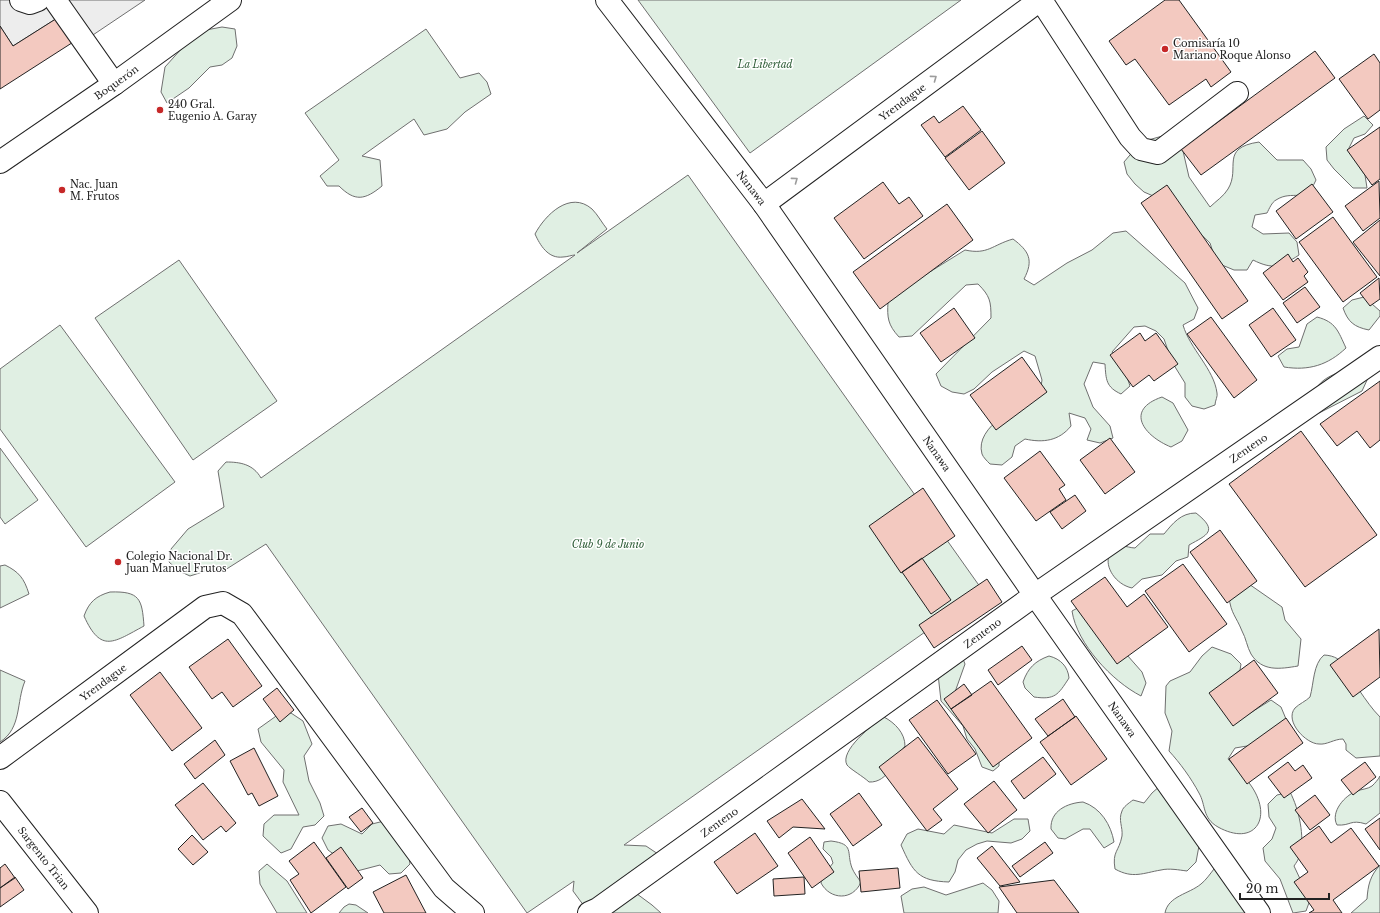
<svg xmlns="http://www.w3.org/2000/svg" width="1380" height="913" viewBox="0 0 1380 913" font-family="'Libre Baskerville',serif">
  <rect width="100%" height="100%" fill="#fff"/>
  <path fill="#e0efe3" stroke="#6f6f6f" d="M638,0h323l-211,153z
    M222,27l13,2 2,17 -5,12 -10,7 -12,2 -21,21 -22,15 -6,-11 4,-25 18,-20 23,-17z
    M426,29l34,49 19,-5 8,9 4,12 -26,18 -18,17 -23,6 -10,-16 -52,37 18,4 2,26c-17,14 -27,16 -43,0h-12l-7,-10 19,-16 -34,-47z
    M1364,116l9,9 -8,9 -11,4 -6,12 17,25 2,13h-14l-19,-19 -7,-9 -1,-13 18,-18z
    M1166,135l17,16 6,26 21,30c6,-6 14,-11 18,-18 13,-21 -9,-41 31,-47l18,18h26l8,9 5,11c-11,25 -23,9 -40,20 -4,2 -7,9 -9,13l-12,2 -3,12 11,7 26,-1 8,9 2,13c-18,12 -26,15 -46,5l-6,10h-13l-12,-5 -8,-10 -4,-12 -43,-41 -23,-10 -9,-8 -8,-10 -3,-12 17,-20z
    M688,175l295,416 -359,254 22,1 12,8 -25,37 19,14 9,8h-74v-3l-14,-19 1,-10 -47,32 -261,-369 -41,26 -13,-1 -22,7 -11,-5 -10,-9 2,-13 17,-20 36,-22 -6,-36 8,-9c14,0 27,2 35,16l314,-223c-3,0 -8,2 -12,2 -15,2 -23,-12 -28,-23 10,-19 35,-44 57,-25 6,6 10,14 15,20l-30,24z
    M1126,231l59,52 13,25 -4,11 -11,6c7,24 31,44 34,68 1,3 -2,8 -2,12l-11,4 -12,-3 -7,-9v-14l-13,-21 -8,-23 -8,-8 -11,-5 -11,1 -22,25 14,22 4,12 -9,8c-15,-7 -15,-14 -16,-30l-12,-2 -9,22 9,23 17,19 3,12 -13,5 -13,-3 4,-11 -6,-11 -16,-5 2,13c-12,15 -28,17 -46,13l-10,7 -3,11 -10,8 -12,-1c-3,-3 -7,-7 -8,-10 -8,-28 39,-49 58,-62l2,-12 -7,-24 -11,-5 -32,21 -18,17 -10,5 -12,-2 -11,-6 -5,-12 55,-56c0,-17 -1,-22 -13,-34l-12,1 -54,51 -13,1c-11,-12 -12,-19 -11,-35l8,-9 69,-43c23,5 27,-5 48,-11 16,12 21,21 11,40l10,6 33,-22 25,-13 21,-17z
    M179,260l98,141 -84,59 -98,-142z
    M1364,297l16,14v5l-11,14c-15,-3 -21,-8 -26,-22l9,-8z
    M1317,317c19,5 21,14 29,31 -18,17 -37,23 -62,19l-6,-11 9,-7 12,-2 8,-23z
    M60,325l115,157 -89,65 -86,-118v-60z
    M1346,370l22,8 -6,13 -43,22c-13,-25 4,-36 27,-43z
    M1162,397l11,6 15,27 -6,11 -11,6c-27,-11 -47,-37 -9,-50z
    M0,448l38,52 -33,24 -5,-7z
    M1196,513c23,18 11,22 -7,32l-1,12 -12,4 -14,14 -20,4 -10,9c-23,-5 -35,-37 -10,-42 4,0 9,2 13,2l15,-14h14c9,-11 17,-21 32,-21z
    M5,565c14,7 19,13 24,29l-29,14v-42z
    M1246,582l36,25 3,13 16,19 -3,27c-18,3 -36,6 -47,-12 -4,-7 -5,-16 -9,-23 -6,-15 -11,-17 -13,-34z
    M110,592c30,-1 32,7 34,34 -30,16 -43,28 -60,-10 5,-14 12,-20 26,-24z
    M1083,605l59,67 4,11 -5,13c-29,-15 -64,-52 -69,-85z
    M1212,647l19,7 10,10 -1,6 -14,12 13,38 32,-20 10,7 5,12 -27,25 -24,4 -7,11c8,9 18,18 24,28 21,32 2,60 -34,40 -16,-9 -12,-22 -19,-34 -8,-15 -19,-30 -30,-42l3,-20 -7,-18 1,-27 4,-5 20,-9 12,-16z
    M1324,655c22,1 25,19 35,35 7,10 13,19 21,27v39l-24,2 -10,-8v-6l-3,-5c-9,0 -16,6 -24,5 -13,0 -35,-23 -24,-36 4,-4 11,-7 15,-11 4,-14 3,-33 14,-42z
    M1049,656c12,3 19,11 20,22 -11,17 -14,22 -35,19l-9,-9 -2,-6c5,-14 12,-21 26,-26z
    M963,659l2,5 -10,28 44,67v7l-6,5 -11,-4 -7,-18 -8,-10 -4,-13 -22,-25 -3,-27z
    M0,670l25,11c-9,21 -3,47 -25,61z
    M291,713l12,8 9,23 -8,12 5,25 11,22 4,13 -9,9 -12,2 -12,22 -10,4 -18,-17 1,-12 10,-9h25l-16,-33 1,-12 -23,-28 -3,-13 21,-15z
    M884,717c11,6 21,16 21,29 -10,12 -16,37 -36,36 -5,-5 -19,-13 -22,-17 -8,-14 26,-41 37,-48z
    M1380,776v37l-14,11c-16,-5 -15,2 -29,1 -7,-13 8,-30 20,-34 5,-2 11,-2 15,-5 3,-3 6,-6 8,-10z
    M1161,785l40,50 -5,27 -9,9c-8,-1 -18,-3 -26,-1 -18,3 -28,9 -46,-1 -3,-18 4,-17 7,-33 1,-9 -4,-16 0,-25 1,-4 7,-8 11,-11l11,3 8,-10z
    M1290,792c9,17 15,45 10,63 -1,4 -4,8 -6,11l16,34 -4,11 -13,2 -13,-34 -15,-18 -2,-13 9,-9 4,-11 -7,-11 -1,-13 9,-9z
    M1083,802c18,6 28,23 31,40l-10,6 -14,-19h-7l-18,10 -7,-1 -7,-9c-1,-18 16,-26 32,-27z
    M1014,819h14l2,12 -8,8 -11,4 -24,-2 -10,3 -11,6 -8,10 -3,12 -6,10c-31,-1 -36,-10 -48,-37l6,-11 11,-5 26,5 10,-9 38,8z
    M384,821l24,30 2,13 -9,9 -12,1 -9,-9 -23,6 -29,-21 -6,-12 6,-12 13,-2 21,10 10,-10z
    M831,841c24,3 15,11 21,27 2,5 6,10 9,14 -8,19 -31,18 -40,1l1,-6 11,-14 -2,-6 -8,-8 1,-7z
    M267,864l20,17 20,32h-30l-17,-29 -1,-13z
    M1380,865v48h-29l16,-14c1,-14 3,-23 13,-34z
    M1227,868l24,45h-86c3,-17 24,-19 36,-29 5,-4 9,-10 13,-15z
    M983,883l9,7 7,11 -1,12h-94l-3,-17 11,-7 12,-2 22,8z
    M349,904l7,1 12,8h-29l5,-6z"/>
  <path fill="#ededed" stroke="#6f6f6f" d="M0,0h145l-67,45 -16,-30 -49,31 -13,-20z"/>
  <path fill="#f3c9c0" stroke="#222" d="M1165,0h14l52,72 -20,15 -5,-8 -37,26 -34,-46 -9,6 -17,-24z
    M62,15l16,24 -78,50v-63l13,20z
    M1315,51l20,27 -134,97 -20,-26z
    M1374,54l6,9v47l-12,9 -29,-40z
    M963,106l18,24 -36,27 -24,-32 13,-9 5,7z
    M1380,127v52l-8,6 -25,-35z
    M982,131l23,32 -36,27 -24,-32z
    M1379,181l1,37 -17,13 -18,-25z
    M883,182l16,22 10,-7 14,19 -59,43 -30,-41z
    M1312,184l21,28 -37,27 -20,-28z
    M1167,185l81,116 -26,18 -81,-116z
    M947,204l26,36 -93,69 -27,-37z
    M1333,217l44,60 -34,25 -44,-60z
    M1380,220v56l-27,-34z
    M1288,254l5,8 5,-4 10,14 -4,4 4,6 -25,18 -20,-27z
    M1379,278l1,21 -10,7 -10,-13z
    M1305,287l15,20 -23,16 -14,-20z
    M954,308l21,30 -34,24 -21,-29z
    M1273,308l23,32 -25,17 -22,-32z
    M1211,317l46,63 -23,18 -47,-64z
    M1140,333l5,8 11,-8 22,31 -24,17 -5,-6 -16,12 -23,-32z
    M1022,357l25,35 -51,38 -26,-35z
    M1380,381v59l-10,8 -13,-17 -20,15 -17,-22z
    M1301,431l76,104 -72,52 -76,-103z
    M1110,438l25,34 -30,22 -25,-34z
    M1040,451l25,34 -6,4 7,11 -30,21 -32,-43z
    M923,488l32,48 -54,37 -32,-47z
    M1075,495l11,16 -24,18 -12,-17z
    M1220,530l37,51 -30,22 -37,-51z
    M922,558l29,42 -20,14 -29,-42z
    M1183,564l44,60 -38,28 -44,-61z
    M1105,577l22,30 17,-13 24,33 -51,37 -46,-63z
    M987,579l15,23 -68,46 -15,-23z
    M1379,629l1,48 -27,20 -23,-32z
    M228,639l34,47 -29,21 -11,-15 -10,7 -23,-32z
    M1022,646l10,14 -34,25 -10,-15z
    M1254,660l24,33 -45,33 -24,-33z
    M160,672l42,56 -30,23 -42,-56z
    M991,681l41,57 -39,29 -42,-58z
    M964,684l8,11 -21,14 -7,-10z
    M277,688l17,22 -14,12 -17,-23z
    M1063,699l12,18 -27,19 -13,-17z
    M937,700l39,54 -28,20 -39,-54z
    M1076,716l31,43 -36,26 -31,-43z
    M1286,718l17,25 -56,41 -18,-25z
    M918,737l40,52 -25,20 9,11 -15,11 -48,-64z
    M215,740l10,15 -30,24 -11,-15z
    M254,748l24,48 -19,10 -7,-13 -4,2 -18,-34z
    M1043,757l13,17 -32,25 -13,-18z
    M1288,762l7,9 8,-6 9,13 -28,20 -16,-21z
    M1365,762l11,15 -23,18 -12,-15z
    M994,781l23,29 -29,23 -24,-29z
    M203,783l33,40 -10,9 -5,-6 -18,14 -28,-35z
    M859,793l23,32 -29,21 -23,-32z
    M1315,795l15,20 -20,15 -15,-20z
    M802,799l23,30 -32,-2 -14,11 -12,-17z
    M362,808l11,15 -12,9 -12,-15z
    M1380,818v32l-15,-21z
    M1319,826l12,17 20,-15 28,38 -46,34 9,13h-33l5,-3 -20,-28 14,-10 -18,-25z
    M755,833l23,33 -41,28 -23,-32z
    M192,835l16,17 -15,13 -15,-16z
    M810,837l24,35 -22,16 -24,-35z
    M314,842l32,45 -35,26 -21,-33 9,-6 -10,-13z
    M1045,842l8,11 -33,24 -8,-11z
    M992,846l28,36 -20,4 -23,-28z
    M341,847l22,31 -15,11 -22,-31z
    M5,864l10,14 -15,10v-20z
    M898,868l2,20 -39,4 -2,-21z
    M406,875l20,38h-42l-11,-21z
    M15,877l9,13 -24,17v-19z
    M804,877l1,17 -31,2 -1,-17z
    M1054,880l25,33h-62l-18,-26z"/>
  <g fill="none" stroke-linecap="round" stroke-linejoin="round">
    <g stroke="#222" stroke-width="24">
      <g id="minor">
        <path d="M21,0l9,3 8,-3"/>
        <path d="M55,0l59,84"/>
        <path id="s1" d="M607,0l157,204 271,391 224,318"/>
        <path d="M1041,0l89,137 11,12 17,4 79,-60"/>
        <path id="s2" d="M0,162l114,-78 116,-84"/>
        <path id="s3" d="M764,204l276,-204"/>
        <path id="s4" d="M0,758l205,-151 18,-4 19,11 202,274 29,25"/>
        <path id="s5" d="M0,802l87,111"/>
        <path id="s6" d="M589,913l9,-4 437,-314 345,-238"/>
      </g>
    </g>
    <use href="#minor" stroke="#fff" stroke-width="22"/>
  </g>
  <defs><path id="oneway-chevron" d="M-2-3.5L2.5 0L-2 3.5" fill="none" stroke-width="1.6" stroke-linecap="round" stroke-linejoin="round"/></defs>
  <g stroke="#9c9c9c">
    <use href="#oneway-chevron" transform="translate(934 78) rotate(-36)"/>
    <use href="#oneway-chevron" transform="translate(795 180) rotate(-36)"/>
  </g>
  <g fill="#c62828" stroke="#fff" stroke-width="1.5">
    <circle cx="1165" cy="49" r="4"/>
    <circle cx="160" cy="110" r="4"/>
    <circle cx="62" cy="190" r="4"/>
    <circle cx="118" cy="562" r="4"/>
  </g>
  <g text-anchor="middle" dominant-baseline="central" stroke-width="3" stroke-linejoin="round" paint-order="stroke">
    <g font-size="10" fill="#222" stroke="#fff" text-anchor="start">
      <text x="1173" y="43">Comisaría 10<tspan x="1173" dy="12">Mariano Roque Alonso</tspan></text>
      <text x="168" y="104">240 Gral.<tspan x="168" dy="12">Eugenio A. Garay</tspan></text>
      <text x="70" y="184">Nac. Juan<tspan x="70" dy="12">M. Frutos</tspan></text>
      <text x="126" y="556">Colegio Nacional Dr.<tspan x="126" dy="12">Juan Manuel Frutos</tspan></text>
    </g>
    <g font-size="10" font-style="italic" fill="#2f5e38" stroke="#fff">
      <text x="765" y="64">La Libertad</text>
      <text x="608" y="544">Club 9 de Junio</text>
    </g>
    <g font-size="10" fill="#222" stroke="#fff">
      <text stroke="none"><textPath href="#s2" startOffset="141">Boquerón</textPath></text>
      <text stroke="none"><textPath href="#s3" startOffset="172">Yrendague</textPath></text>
      <text stroke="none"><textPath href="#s1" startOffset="237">Nanawa</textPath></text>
      <text stroke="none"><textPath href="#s6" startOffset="807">Zenteno</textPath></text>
      <text stroke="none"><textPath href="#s1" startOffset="561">Nanawa</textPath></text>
      <text stroke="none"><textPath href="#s6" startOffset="483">Zenteno</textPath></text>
      <text stroke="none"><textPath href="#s4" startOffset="128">Yrendague</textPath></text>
      <text stroke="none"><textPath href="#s1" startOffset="885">Nanawa</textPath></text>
      <text stroke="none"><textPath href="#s6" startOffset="159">Zenteno</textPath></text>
      <text stroke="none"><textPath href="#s5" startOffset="71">Sargento Trian</textPath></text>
    </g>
  </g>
  <path d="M1240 893v6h89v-6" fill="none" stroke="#222222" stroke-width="2"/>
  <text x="1246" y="893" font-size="12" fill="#222222" stroke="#ffffff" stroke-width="3" paint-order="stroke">20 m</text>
</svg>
